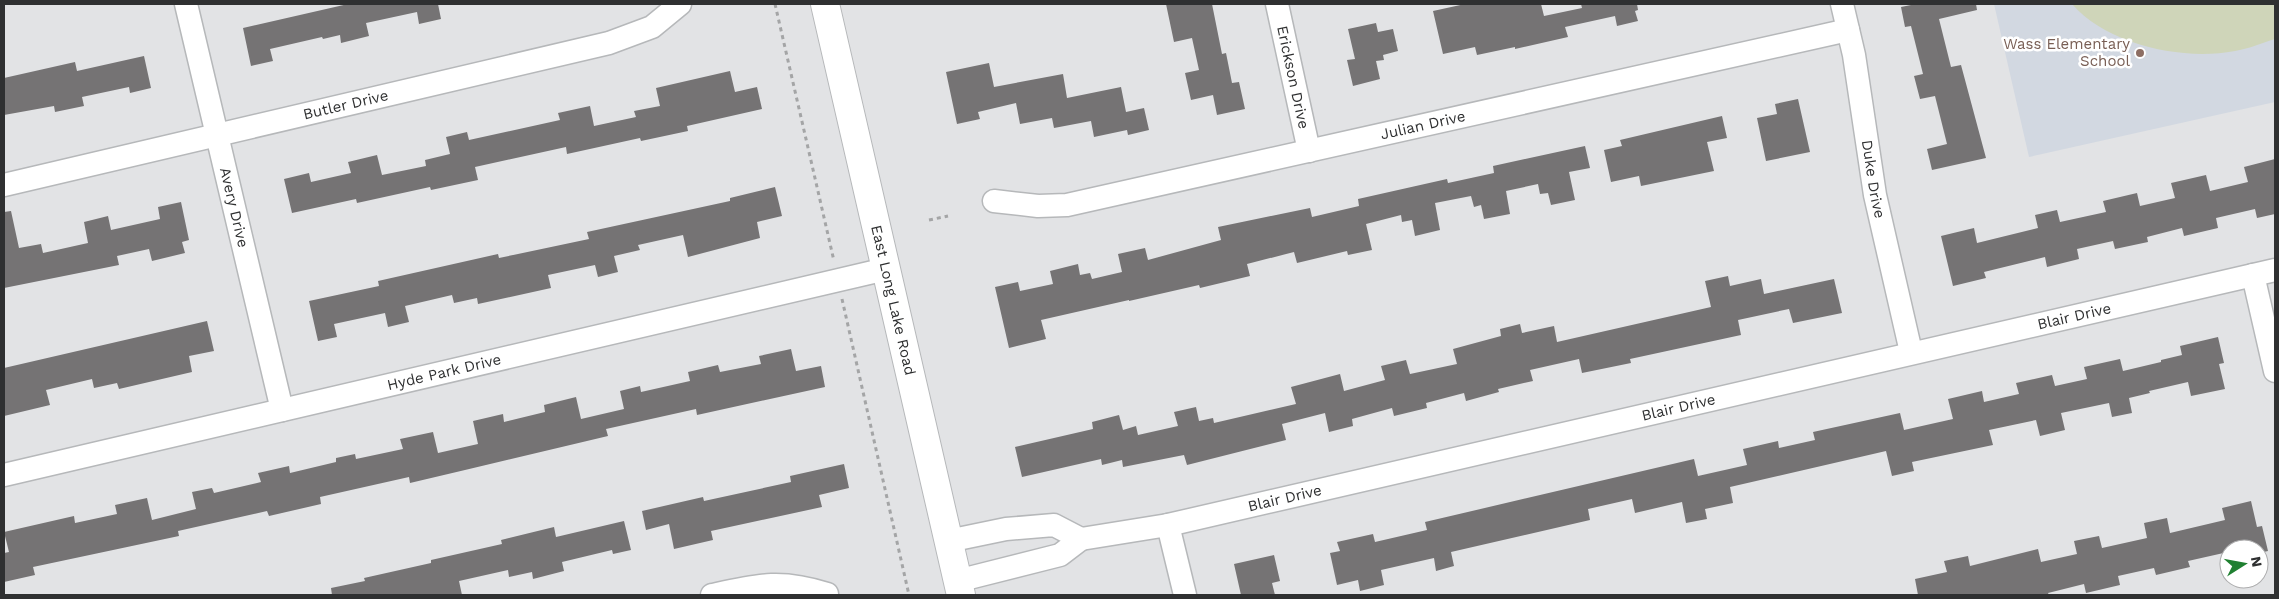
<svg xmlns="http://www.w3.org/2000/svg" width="2279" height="599" viewBox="0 0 2279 599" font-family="'Work Sans',sans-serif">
  <rect width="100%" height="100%" fill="#e2e3e5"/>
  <path fill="#d2d8e1" d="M1994,4h281v98l-246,55z"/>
  <path fill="#cfd5b9" d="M2072,4h203v35c-13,4 -27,10 -40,12 -53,10 -127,-6 -163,-47z"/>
  <path fill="#757374" d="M348,4h90l3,15 -22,5 -2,-12 -51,11 3,13 -28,7 -1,-8 -17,4 -1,-2 -52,12 3,12 -22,5 -8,-38z
    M1166,4h46l10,50 4,-1 6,30 7,-1 6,27 -28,6 -4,-20 -22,5 -6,-27 14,-3 -7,-32 -18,4z
    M1465,4h76l3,12 38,-8 -1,-4h56l1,6 -3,1 3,10 -21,5 -2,-10 -50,11 3,10 -53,12v-2l-38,8 -2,-8 -32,7 -10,-43z
    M1916,4h60l1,6 -38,9 12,48 10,-2 25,93 -54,12 -5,-21 20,-5 -12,-48 -15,3 -6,-23 9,-2 -12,-48 -6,1 -4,-20z
    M1376,23l2,9 15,-3 5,22 -15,4 1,5 -8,1 4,18 -27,7 -6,-26 8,-1 -7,-30z
    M144,56l7,32 -21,5 -1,-6 -47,10 2,9 -29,6 -1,-6 -50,9v-37l71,-16 2,9z
    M989,63l5,24 69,-13 4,24 54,-11 5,25 18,-4 5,22 -21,5 -1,-5 -33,7 -3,-16 -37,7 -2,-10 -32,6 -4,-21 -38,9 2,7 -23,5 -11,-52z
    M730,71l5,21 22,-5 5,22 -75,17 1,5 -47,10 -1,-3 -73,16 -1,-7 -91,20 3,13 -47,10 -1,-3 -73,16 -1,-4 -64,14 -8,-34 25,-6 2,9 40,-9 -3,-11 29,-7 5,20 44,-9 -1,-6 25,-6 -4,-17 21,-5 2,8 91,-20 -2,-7 32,-7 4,20 42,-9 -2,-6 26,-5 -4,-18z
    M1798,99l12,53 -44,9 -9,-43 20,-4 -2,-10z
    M1722,116l5,22 -20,4 7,29 -73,15 -2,-10 -28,6 -7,-32 18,-4 -2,-6z
    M1585,146l5,22 -21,4 6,28 -24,5 -3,-12 -8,1 -2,-10 -32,7 4,23 -26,5 -3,-14 -7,2 -3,-11 -36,7 5,27 -25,6 -3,-16 -10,2 -1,-7 -35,9 6,26 -24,5 -1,-4 -50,12 -3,-11 -47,12 3,12 -50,12 -1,-3 -70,16v-1l-88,20 5,19 -37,9 -14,-61 23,-5 2,9 33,-7 -3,-13 28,-7 2,11 10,-2 2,6 30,-7 -4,-18 27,-6 3,12 73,-20 -3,-13 92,-19 2,9 47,-11 -1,-7 89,-20 1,4 46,-10 -1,-7z
    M2275,159v55l-18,4 -2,-9 -39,9 2,10 -34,8 -2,-8 -35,9 1,5 -33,7 -2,-8 -36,8 2,10 -32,8 -2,-10 -61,15 2,6 -33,8 -12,-50 33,-8 3,15 61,-15 -3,-13 22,-5 3,12 46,-10 -3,-11 34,-8 3,13 35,-8 -4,-15 35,-8 4,16 38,-9 -4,-15z
    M775,187l7,29 -25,6 3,16 -72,19 -5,-22 -45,10 2,5 -26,6 4,16 -20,5 -3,-12 -47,10 3,13 -73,16 -1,-6 -23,5 -2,-8 -47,11 4,16 -21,5 -3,-14 -51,11 3,13 -19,4 -9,-40 70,-15 -1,-5 120,-27 1,4 90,-19 -2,-7 143,-31v-3z
    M181,202l8,38 -7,2 3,11 -33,8 -3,-12 -32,7 2,9 -115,23v-76l7,-1 8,37 22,-4 2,9 45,-10 -4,-21 24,-6 3,14 49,-11 -2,-12z
    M1728,276l2,10 31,-7 3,15 70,-15 8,34 -49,10 -4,-14 -51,11 3,15 -111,24 1,4 -49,10 -3,-14 -49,11 3,11 -35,8 1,3 -33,9 -2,-8 -38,10 1,5 -33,8 -2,-8 -40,11 1,7 -24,6 -4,-19 -43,11 4,16 -99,25 -3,-10 -61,12 -1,-7 -20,5 -1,-6 -79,18 -7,-30 78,-18 -1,-7 27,-7 4,15 13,-4 2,9 40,-9 -4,-14 22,-5 3,14 14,-3 1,5 82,-19 -5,-17 49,-13 4,17 41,-11 -4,-14 25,-6 4,14 47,-10 -4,-15 48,-13 -1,-7 20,-5 2,9 32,-7 3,16 154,-35 -6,-26z
    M207,321l7,30 -25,5 3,16 -73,17 -2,-6 -23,5 -2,-9 -46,11 4,15 -46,11v-48z
    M2218,337l6,26 -5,1 6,25 -34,7 -3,-14 -39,9 1,2 -21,5 3,15 -20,4 -3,-14 -48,10 4,17 -25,6 -4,-16 -47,10 4,15 -81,17 2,9 -22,5 -6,-25 -156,36 3,16 -28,6 2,10 -21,4 -4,-21 -47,11 -3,-14 -44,10 2,11 -139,32 3,14 -18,5 -2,-13 -53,12 3,15 -24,6 -2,-11 -21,5 -7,-32 10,-2 -3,-9 36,-8 2,8 52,-12 -2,-8 269,-63 4,17 49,-11 -4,-16 35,-8 1,7 36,-8 -2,-8 87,-19 4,17 49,-11 -5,-20 34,-8 2,11 35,-8 -3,-11 36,-8 3,11 32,-7 -3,-12 36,-8 3,12 38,-9v-2l21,-5 -2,-9z
    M791,349l5,22 25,-5 4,21 -128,28 -1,-6 -90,20 2,7 -143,34 -55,13 -1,-6 -89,20 1,7 -52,12 -2,-5 -89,20 1,5 -146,31 2,8 -31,7v-29l5,-1 -5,-20 70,-16 1,7 42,-9 -2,-9 32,-7 5,22 44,-11 -4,-17 20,-4 2,5 47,-11 -3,-9 31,-7 1,7 46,-11v-4l19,-4 1,5 47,-10 -3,-10 33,-7 5,21 40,-9 -5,-23 30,-7 1,8 41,-10 -1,-7 32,-8 5,22 43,-10 -4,-18 20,-5 1,6 49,-11 -2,-9 30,-7 2,7 41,-8 -2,-8z
    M844,464l5,24 -30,7 3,12 -111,24 2,9 -39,9 -5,-25 -23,6 -4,-19 61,-14 1,4 87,-19 -1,-6z
    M2251,501l6,26 5,-1 6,25 -9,2v-4h-30v9l-1,-6 -40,9 2,6 -34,8 -2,-7 -36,8 2,9 -34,8 -2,-9 -36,9 1,2h-131l-3,-16 32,-7 -3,-11 24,-5 2,10 68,-17 3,13 36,-8 -3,-13 25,-5 3,12 45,-10 -3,-15 23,-5 3,15 55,-13 -3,-12z
    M624,521l7,29 -18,4 -1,-4 -50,12 2,9 -31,8 -1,-7 -23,5 -1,-7 -49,11 3,14h-130l-1,-7 34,-7 -1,-3 67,-15v-3l71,-16 -1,-4 53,-13 2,10z
    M1274,555l6,26 -8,2 3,12h-34l-7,-31z"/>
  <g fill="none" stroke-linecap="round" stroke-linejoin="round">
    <g stroke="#b6b8ba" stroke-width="25">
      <g id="minor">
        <path id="s1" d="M186,4l96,406"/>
        <path id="s2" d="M1277,4l32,147"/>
        <path id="s3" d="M1842,4l12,51 21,140 36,157"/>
        <path id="s4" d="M4,185l605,-142 43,-16 28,-23"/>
        <path id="s5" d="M994,201l44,5 29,-1 781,-175"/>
        <path d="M2253,275l22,96"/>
        <path id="s6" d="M4,475l882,-206"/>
        <path d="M1168,525l17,70"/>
        <path id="s7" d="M1081,539l87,-14 1107,-255"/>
        <path d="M948,541l58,-12 48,-4 27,14 -21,16 -103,26"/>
        <path d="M712,595c46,-10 69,-16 115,-1"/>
      </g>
    </g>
    <g stroke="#b6b8ba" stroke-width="30">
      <g id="major">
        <path id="s8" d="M825,4l136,591"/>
      </g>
    </g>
    <path stroke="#a4a5a6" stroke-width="3" stroke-dasharray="4 4" stroke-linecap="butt" d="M775,4l59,257
      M929,220l19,-4
      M842,299l67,296"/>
    <use href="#minor" stroke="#fff" stroke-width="22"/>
    <use href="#major" stroke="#fff" stroke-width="28"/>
  </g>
  <circle fill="#8d6e63" stroke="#fff" stroke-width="2" cx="2140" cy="53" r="5"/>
  <g text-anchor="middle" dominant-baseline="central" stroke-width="5" stroke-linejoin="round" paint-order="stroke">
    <g font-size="15" fill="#785e54" stroke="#fff" text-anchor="end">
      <text x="2130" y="44">Wass Elementary<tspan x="2130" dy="17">School</tspan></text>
    </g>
    <g font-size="15" fill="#2f3031" stroke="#fff">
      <text stroke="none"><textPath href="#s2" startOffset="75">Erickson Drive</textPath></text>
      <text stroke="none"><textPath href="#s4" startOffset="351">Butler Drive</textPath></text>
      <text stroke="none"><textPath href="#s5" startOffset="438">Julian Drive</textPath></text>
      <text stroke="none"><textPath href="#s3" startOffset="178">Duke Drive</textPath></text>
      <text stroke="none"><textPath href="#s1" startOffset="209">Avery Drive</textPath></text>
      <text stroke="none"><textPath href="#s8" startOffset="304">East Long Lake Road</textPath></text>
      <text stroke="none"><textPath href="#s7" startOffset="1018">Blair Drive</textPath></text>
      <text stroke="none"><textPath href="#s6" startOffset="452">Hyde Park Drive</textPath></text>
      <text stroke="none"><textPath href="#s7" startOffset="612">Blair Drive</textPath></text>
      <text stroke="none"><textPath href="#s7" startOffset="208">Blair Drive</textPath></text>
    </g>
  </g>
  <rect width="2279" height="599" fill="none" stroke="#2f3031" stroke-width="10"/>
  <g transform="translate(2244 564) rotate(79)"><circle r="24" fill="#ffffff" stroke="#acacad"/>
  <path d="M0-4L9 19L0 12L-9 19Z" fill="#208031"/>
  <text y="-8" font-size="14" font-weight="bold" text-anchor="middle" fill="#2f3031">N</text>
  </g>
</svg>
